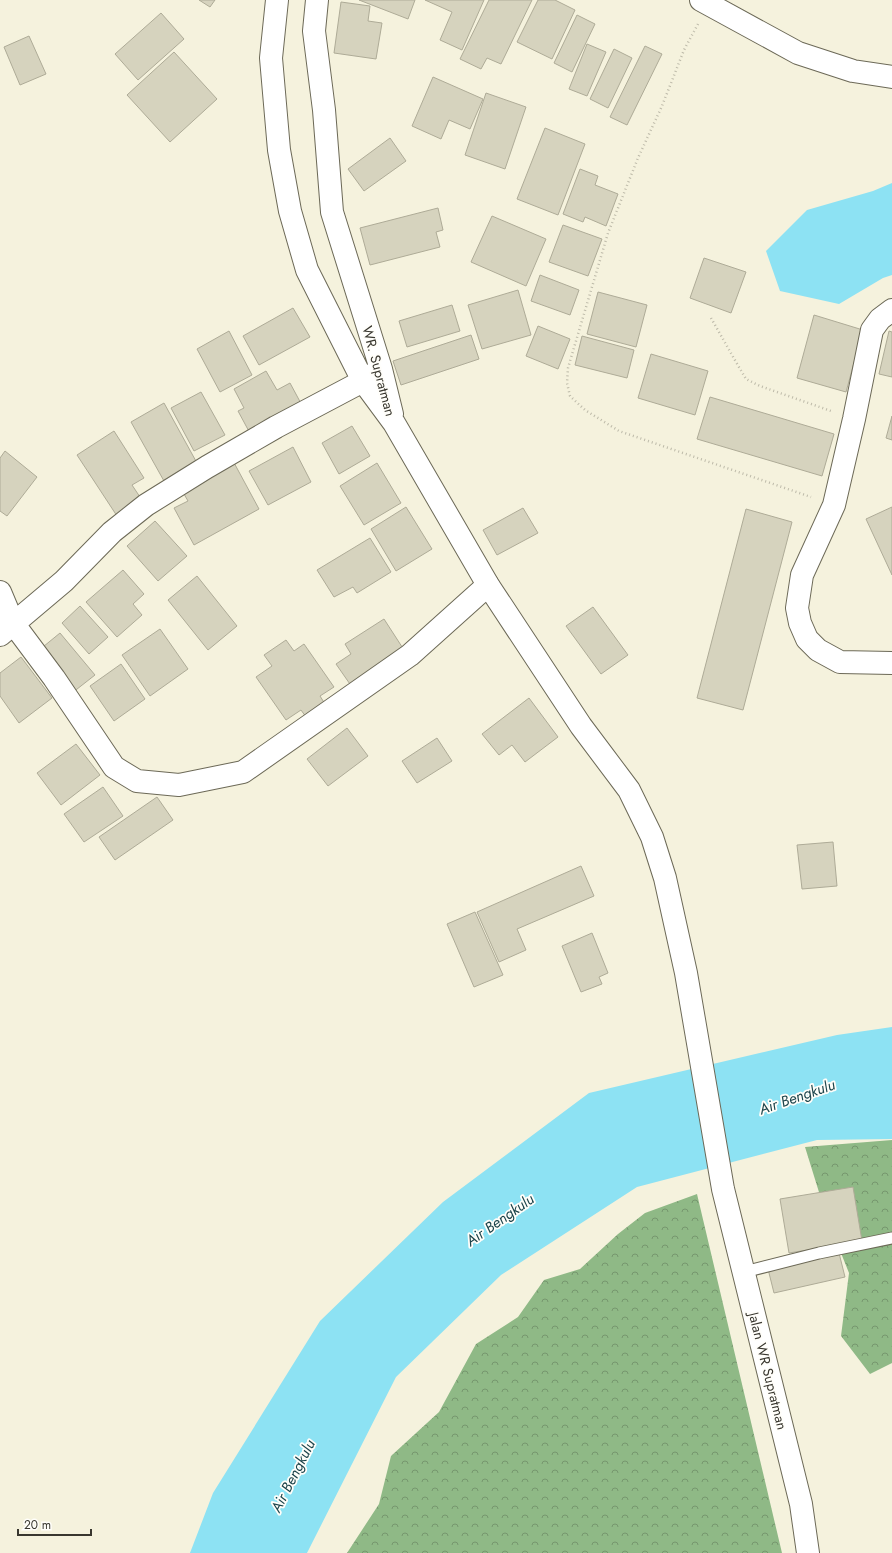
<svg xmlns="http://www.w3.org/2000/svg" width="892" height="1553" viewBox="0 0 892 1553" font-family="Jost,sans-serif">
  <defs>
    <pattern id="forest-crowns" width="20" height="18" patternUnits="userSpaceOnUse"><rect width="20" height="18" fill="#8fb986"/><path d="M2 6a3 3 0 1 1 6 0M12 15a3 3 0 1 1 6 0" fill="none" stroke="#76976e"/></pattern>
  </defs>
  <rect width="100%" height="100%" fill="#f5f2dd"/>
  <path fill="url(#forest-crowns)" d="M892,1140v223l-22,11 -29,-38 8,-63 -22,-55 -22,-71z
    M697,1194l85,359h-435l32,-49 12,-48 48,-44 37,-68 42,-27 26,-37 36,-11 38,-35 27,-21z"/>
  <path fill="#8de2f3" d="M892,183v92l-9,3 -44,26 -59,-13 -14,-40 41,-41 66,-19z
    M892,1027v112l-75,1 -180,47 -136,88 -105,102 -89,176h-117l23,-60 107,-172 123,-119 146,-109 248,-58z"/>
  <path fill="#d6d3be" stroke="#aeab97" d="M199,0h16l-5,7z
    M359,0h56l-7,19z
    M425,0h59l-22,50 -22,-10 12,-28z
    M489,0h43l-31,64 -14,-6 -6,11 -21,-10z
    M538,0h17l20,10 -23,49 -35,-17z
    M341,2l29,4 -2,15 14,2 -6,36 -42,-6z
    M161,13l23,26 -46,41 -23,-26z
    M577,15l18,9 -23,48 -18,-9z
    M29,36l17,38 -26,11 -16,-38z
    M587,44l19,8 -19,44 -18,-7z
    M645,46l17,8 -35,71 -17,-8z
    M614,49l18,9 -24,50 -18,-9z
    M174,52l43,47 -47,43 -43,-47z
    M433,77l50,22 -13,30 -21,-9 -8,19 -29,-13z
    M486,93l40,14 -21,62 -40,-14z
    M545,128l40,16 -27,71 -41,-16z
    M390,138l16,23 -42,30 -16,-22z
    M580,169l18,7 -3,9 23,9 -12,32 -21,-9 -2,5 -20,-8z
    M438,208l5,22 -7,2 4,15 -70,18 -10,-37z
    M492,216l54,23 -20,47 -55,-24z
    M563,225l39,14 -14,37 -39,-14z
    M704,258l42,14 -15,41 -41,-15z
    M540,275l39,15 -9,25 -39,-14z
    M518,290l13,45 -49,14 -14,-44z
    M598,292l49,13 -11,42 -49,-13z
    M452,305l8,26 -53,16 -8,-26z
    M293,308l17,29 -51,28 -16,-29z
    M814,315l49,15 -17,62 -49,-14z
    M538,326l32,13 -12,30 -32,-13z
    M229,331l23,44 -32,17 -23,-43z
    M889,331l3,1v45l-13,-3z
    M471,335l8,24 -78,26 -8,-24z
    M582,336l52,14 -7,28 -52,-13z
    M651,354l57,17 -13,44 -57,-17z
    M266,371l11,19 13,-7 14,26 -52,28 -14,-26 6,-3 -10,-19z
    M201,392l24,43 -31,16 -23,-43z
    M710,397l124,37 -12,42 -125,-37z
    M164,403l33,60 -33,18 -33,-59z
    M892,416v24l-6,-2z
    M352,426l18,30 -31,18 -17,-31z
    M114,431l30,47 -12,7 10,15 -25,16 -40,-61z
    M293,447l18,35 -43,23 -19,-34z
    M5,451l32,26 -30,39 -7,-5v-53z
    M232,459l27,50 -65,36 -20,-37 14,-7 -8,-14z
    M377,463l24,40 -37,22 -24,-39z
    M406,507l26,42 -36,22 -25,-42z
    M892,507v68l-26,-56z
    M523,508l15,25 -41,22 -14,-25z
    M746,509l46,13 -49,188 -46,-12z
    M155,521l32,35 -29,25 -31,-35z
    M370,538l21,34 -34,21 -4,-6 -19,10 -17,-27z
    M123,570l21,24 -11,10 9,11 -25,22 -31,-35z
    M197,576l40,50 -29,24 -40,-50z
    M80,606l28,31 -19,17 -27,-31z
    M593,607l35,48 -27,19 -35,-48z
    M384,619l22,34 -54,34 -16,-23 15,-10 -6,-10z
    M160,629l28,40 -38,27 -28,-41z
    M60,633l35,42 -23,18 -34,-42z
    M286,640l8,11 10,-7 30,43 -14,9 5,8 -19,13 -5,-7 -15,10 -30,-43 16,-11 -8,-11z
    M21,657l31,41 -33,25 -19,-27v-23z
    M121,664l24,35 -31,22 -24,-35z
    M529,698l29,39 -33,25 -13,-17 -13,10 -17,-21z
    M347,728l21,28 -40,30 -21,-27z
    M437,738l15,23 -35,22 -15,-22z
    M76,744l24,31 -39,30 -24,-32z
    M103,787l20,29 -39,26 -20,-28z
    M157,797l16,23 -58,40 -16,-23z
    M833,842l4,44 -35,3 -5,-44z
    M581,866l13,30 -77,33 9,21 -27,12 -22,-50z
    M475,912l28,63 -29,12 -27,-63z
    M592,933l16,40 -9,4 3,7 -21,8 -19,-46z
    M853,1187l9,54 -73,12 -9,-54z
    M839,1253l6,24 -71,16 -6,-24z"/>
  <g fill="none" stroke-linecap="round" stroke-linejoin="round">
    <g stroke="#6c6957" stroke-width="13">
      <path id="service" d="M744,1272l75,-19 73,-15"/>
    </g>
    <g stroke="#6c6957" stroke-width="24">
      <path id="minor" d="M892,310l-12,9 -8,11 -18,89 -20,86 -32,70 -5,33 3,15 7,16 11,11 22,12 52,1
        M0,592l13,31 41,55 60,89 23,14 42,4 64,-13 167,-117 78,-70
        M0,635l64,-54 48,-49 34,-27 61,-38 69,-40 87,-46 15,-10"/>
    </g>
    <g stroke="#6c6957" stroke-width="24">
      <path id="primary" d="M701,0l97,53 55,18 39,6"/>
    </g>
    <g stroke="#6c6957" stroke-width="24">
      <path id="trunk" d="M277,0l-6,58 8,92 11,61 17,59 56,111 31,42 94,162 93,141 48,64 23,47 13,41 21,95 37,216 78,315 7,49
        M317,0l-3,31 10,79 8,102 49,157 11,45"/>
    </g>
    <path stroke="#bdbaa9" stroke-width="2.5" stroke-dasharray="1 3" stroke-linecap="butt" d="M698,24l-14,26 -22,56 -24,52 -30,75 -40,135 -1,15 3,13 15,14 34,21 192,66
      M711,318l25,44 10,17 14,7 71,25"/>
    <use href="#service" stroke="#fff" stroke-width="11"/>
    <use href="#minor" stroke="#fff" stroke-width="22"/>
    <use href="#primary" stroke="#fff" stroke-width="22"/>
    <use href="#trunk" stroke="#fff" stroke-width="22"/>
  </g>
  <g text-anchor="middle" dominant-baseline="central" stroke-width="3.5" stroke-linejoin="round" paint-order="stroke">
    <g font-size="14" fill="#39372f" stroke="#fffefa">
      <text transform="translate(379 371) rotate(75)">WR. Supratman</text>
      <text transform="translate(768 1371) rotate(76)">Jalan WR Supratman</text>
    </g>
    <g font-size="15" font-style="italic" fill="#1b434a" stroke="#fffefa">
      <text transform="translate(797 1097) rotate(-19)">Air Bengkulu</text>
      <text transform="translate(500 1220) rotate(-35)">Air Bengkulu</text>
      <text transform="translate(293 1476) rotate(-63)">Air Bengkulu</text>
    </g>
  </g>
  <path d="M18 1529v6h73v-6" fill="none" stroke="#39372f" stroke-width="2"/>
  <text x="24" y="1529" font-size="12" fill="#39372f" stroke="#fffefa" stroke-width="3" paint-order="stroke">20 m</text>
</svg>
